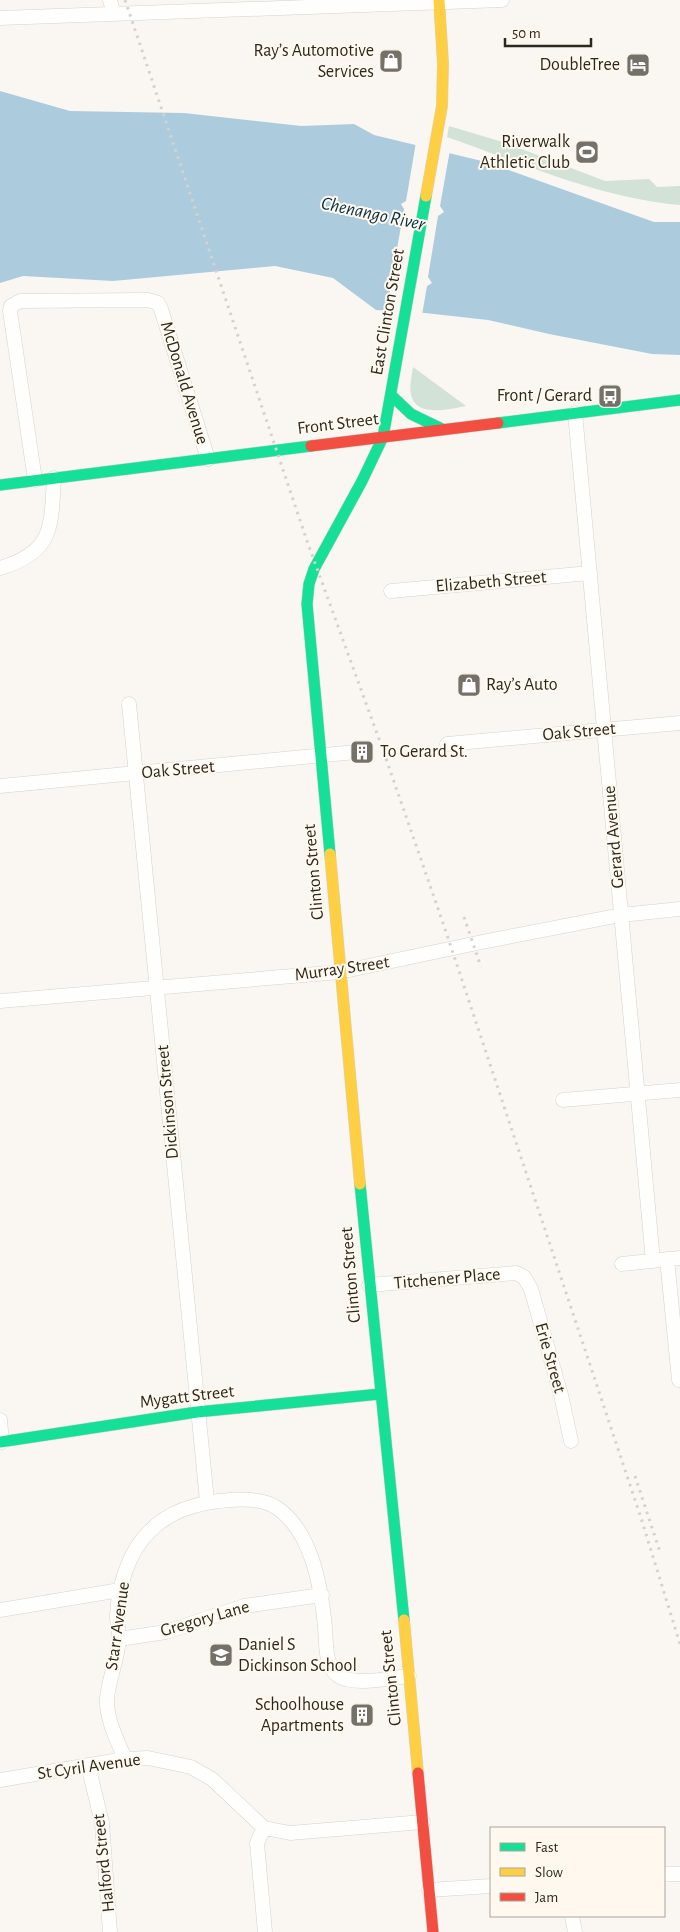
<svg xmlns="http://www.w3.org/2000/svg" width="680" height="1932" viewBox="0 0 680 1932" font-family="'Alegreya Sans',sans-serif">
  <rect width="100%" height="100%" fill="#faf7f2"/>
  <path fill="#d2e2d7" d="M449,126l57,17 99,38 44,-2 8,8 23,-1v19c-78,-6 -159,-42 -233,-68z
    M413,367l53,39c-15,3 -47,11 -54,-8 -4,-9 0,-22 1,-31z"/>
  <path fill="#acccde" d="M0,91l70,20 114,2 117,13 53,-2 20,11 112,27 168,60h26v133l-28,-1 -103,-20 -61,-14 -63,-7 -49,-3 -43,-32 -58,-12 -162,15 -90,-5 -23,7z"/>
  <path fill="#faf7f2" d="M416,142l34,8 -10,56 4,6 -6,4 -10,61 4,6 -5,3 -5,29 -36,-2 6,-33 -2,-5 3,-3 11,-63 -3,-5 5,-3z"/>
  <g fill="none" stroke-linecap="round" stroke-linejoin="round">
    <g stroke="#d7d2ca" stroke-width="15">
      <path id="street" d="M110,0l4,14
        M0,18l502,-18
        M575,413l78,848
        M35,480l-25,-169 1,-5 9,-5 128,-1 10,3 3,6 47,150
        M0,568c54,-16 51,-41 54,-90
        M391,591l199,-18
        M129,704l78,797
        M447,744l233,-21
        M0,786l356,-34
        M0,1001l340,-29 142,-30 139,-27 59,-6
        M563,1100l117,-10
        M667,1259l12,121
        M622,1264l58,-6
        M369,1285l147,-12 8,4 7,12 30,106 10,46
        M0,1420l2,22
        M0,1610l120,-20
        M119,1639l47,-7 78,-26 78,-11
        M125,1759c-8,-19 -19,-40 -18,-61 2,-20 11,-40 12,-59 0,-8 -2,-16 -2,-23 1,-28 11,-63 31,-83 21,-23 52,-31 82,-33 14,-1 31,-1 44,6 38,23 47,81 51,121 1,14 0,37 11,47 14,13 54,4 73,2
        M88,1765l14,58 8,109
        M0,1780l125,-21 23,-1 43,9 21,12 52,49 26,5 133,-11
        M264,1828l-7,15 8,89
        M664,1874h16
        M429,1890l62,-4
        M572,1916l3,16"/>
    </g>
    <g stroke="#d7d2ca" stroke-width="12">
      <path id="fast" d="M391,395l20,19 31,15
        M498,423l182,-23
        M0,485l311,-39
        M330,854l-23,-250 2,-20 5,-15 48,-88 21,-44 43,-241
        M360,1184l44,436
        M0,1442l197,-30 183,-18"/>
    </g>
    <g stroke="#d7d2ca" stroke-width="12">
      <path id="slow" d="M426,196l16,-90 1,-43 -4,-63
        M330,854l30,330
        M404,1620l14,153"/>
    </g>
    <g stroke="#d7d2ca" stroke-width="12">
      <path id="jam" d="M311,446l187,-23
        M418,1773l15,159"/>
    </g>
    <use href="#street" stroke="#fefefd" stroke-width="14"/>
    <use href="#fast" stroke="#16e098" stroke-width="11"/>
    <use href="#slow" stroke="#ffcf43" stroke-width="11"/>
    <use href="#jam" stroke="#f24e42" stroke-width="11"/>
    <path stroke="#d4d2d1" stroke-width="3" stroke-dasharray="2.5 5" stroke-linecap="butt" d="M125,0l182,541 76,209 60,173 198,595 39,126
      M464,917l17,50
      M635,1476l25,76"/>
  </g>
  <defs>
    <g id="shop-square" transform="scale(1.25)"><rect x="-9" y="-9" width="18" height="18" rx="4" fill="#757068" stroke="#fef8ee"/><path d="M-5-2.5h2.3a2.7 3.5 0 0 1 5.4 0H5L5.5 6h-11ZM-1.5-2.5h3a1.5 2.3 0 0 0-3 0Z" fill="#fff"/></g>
    <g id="hotel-square" transform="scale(1.25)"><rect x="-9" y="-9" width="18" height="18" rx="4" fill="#757068" stroke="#fef8ee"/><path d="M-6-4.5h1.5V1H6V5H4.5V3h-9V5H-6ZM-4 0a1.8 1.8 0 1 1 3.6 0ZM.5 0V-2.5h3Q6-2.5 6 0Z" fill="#fff"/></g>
    <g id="stadium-square" transform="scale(1.25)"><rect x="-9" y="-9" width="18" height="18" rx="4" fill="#757068" stroke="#fef8ee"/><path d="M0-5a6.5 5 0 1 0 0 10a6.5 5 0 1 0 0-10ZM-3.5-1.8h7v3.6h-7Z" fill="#fff"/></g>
    <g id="bus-square" transform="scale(1.25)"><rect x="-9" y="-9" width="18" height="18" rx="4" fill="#757068" stroke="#fef8ee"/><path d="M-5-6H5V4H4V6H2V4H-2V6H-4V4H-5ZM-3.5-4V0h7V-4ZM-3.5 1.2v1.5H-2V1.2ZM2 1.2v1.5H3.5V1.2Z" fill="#fff"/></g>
    <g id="building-square" transform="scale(1.25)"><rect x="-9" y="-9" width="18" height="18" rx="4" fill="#757068" stroke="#fef8ee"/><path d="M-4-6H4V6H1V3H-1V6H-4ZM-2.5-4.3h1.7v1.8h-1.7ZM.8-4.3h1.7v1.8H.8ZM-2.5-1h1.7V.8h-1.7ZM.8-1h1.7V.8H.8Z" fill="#fff"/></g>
    <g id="school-square" transform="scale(1.25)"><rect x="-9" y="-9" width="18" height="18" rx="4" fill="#757068" stroke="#fef8ee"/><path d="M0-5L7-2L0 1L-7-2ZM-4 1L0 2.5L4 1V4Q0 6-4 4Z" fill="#fff"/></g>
  </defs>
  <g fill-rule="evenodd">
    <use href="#shop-square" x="391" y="61"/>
    <use href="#hotel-square" x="638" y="65"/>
    <use href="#stadium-square" x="587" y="152"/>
    <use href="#bus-square" x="610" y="396"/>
    <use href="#shop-square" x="469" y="685"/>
    <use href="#building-square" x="362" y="752"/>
    <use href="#school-square" x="221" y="1655"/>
    <use href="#building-square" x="362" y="1715"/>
  </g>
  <g text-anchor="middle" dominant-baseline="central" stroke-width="4" stroke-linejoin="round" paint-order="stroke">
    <g font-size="18" fill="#2d281e" stroke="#fef8ee" text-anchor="end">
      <text x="374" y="51">Ray’s Automotive<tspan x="374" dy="21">Services</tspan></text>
      <text x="620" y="65">DoubleTree</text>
      <text x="570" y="142">Riverwalk<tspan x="570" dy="21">Athletic Club</tspan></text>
      <text x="592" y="396">Front / Gerard</text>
      <text x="486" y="685" text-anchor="start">Ray’s Auto</text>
      <text x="380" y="752" text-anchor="start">To Gerard St.</text>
      <text x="238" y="1645" text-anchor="start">Daniel S<tspan x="238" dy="21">Dickinson School</tspan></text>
      <text x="344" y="1705">Schoolhouse<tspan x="344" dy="21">Apartments</tspan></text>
    </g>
    <g font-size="18" fill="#2d281e" stroke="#fef8ee">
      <text transform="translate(388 312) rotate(-80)">East Clinton Street</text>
      <text transform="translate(184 383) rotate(73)">McDonald Avenue</text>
      <text transform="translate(338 424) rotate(-7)">Front Street</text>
      <text transform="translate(491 582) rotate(-5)">Elizabeth Street</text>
      <text transform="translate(579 732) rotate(-5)">Oak Street</text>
      <text transform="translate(178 770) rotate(-5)">Oak Street</text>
      <text transform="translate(614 837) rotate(-95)">Gerard Avenue</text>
      <text transform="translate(314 872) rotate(-95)">Clinton Street</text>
      <text transform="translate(342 969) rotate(-8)">Murray Street</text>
      <text transform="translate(168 1102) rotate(-95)">Dickinson Street</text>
      <text transform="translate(351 1275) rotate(-95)">Clinton Street</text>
      <text transform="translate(447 1279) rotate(-5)">Titchener Place</text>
      <text transform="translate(550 1358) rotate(74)">Erie Street</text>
      <text transform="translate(187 1397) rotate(-7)">Mygatt Street</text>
      <text transform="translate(205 1619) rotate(-16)">Gregory Lane</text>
      <text transform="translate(118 1626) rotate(-82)">Starr Avenue</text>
      <text transform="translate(391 1678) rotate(-96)">Clinton Street</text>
      <text transform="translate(89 1767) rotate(-8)">St Cyril Avenue</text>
      <text transform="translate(104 1863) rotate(-96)">Halford Street</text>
    </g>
    <g font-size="19" font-style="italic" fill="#063043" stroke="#fef8ee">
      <text transform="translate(373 214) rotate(12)">Chenango River</text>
    </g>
  </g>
  <rect x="490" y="1827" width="175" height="90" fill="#fef8ee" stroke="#aaa59b"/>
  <rect x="500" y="1843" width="25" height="8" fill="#16e098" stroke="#aaa59b"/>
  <text x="535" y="1852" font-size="15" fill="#2d281e">Fast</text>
  <rect x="500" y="1868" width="25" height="8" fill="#ffcf43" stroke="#aaa59b"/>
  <text x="535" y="1877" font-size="15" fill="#2d281e">Slow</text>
  <rect x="500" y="1893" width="25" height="8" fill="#f24e42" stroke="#aaa59b"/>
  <text x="535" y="1902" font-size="15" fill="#2d281e">Jam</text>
  <path d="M505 38v8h86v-8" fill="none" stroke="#2d281e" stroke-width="2.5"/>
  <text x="512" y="38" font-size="15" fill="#2d281e" stroke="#fef8ee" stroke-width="4" paint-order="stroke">50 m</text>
</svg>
